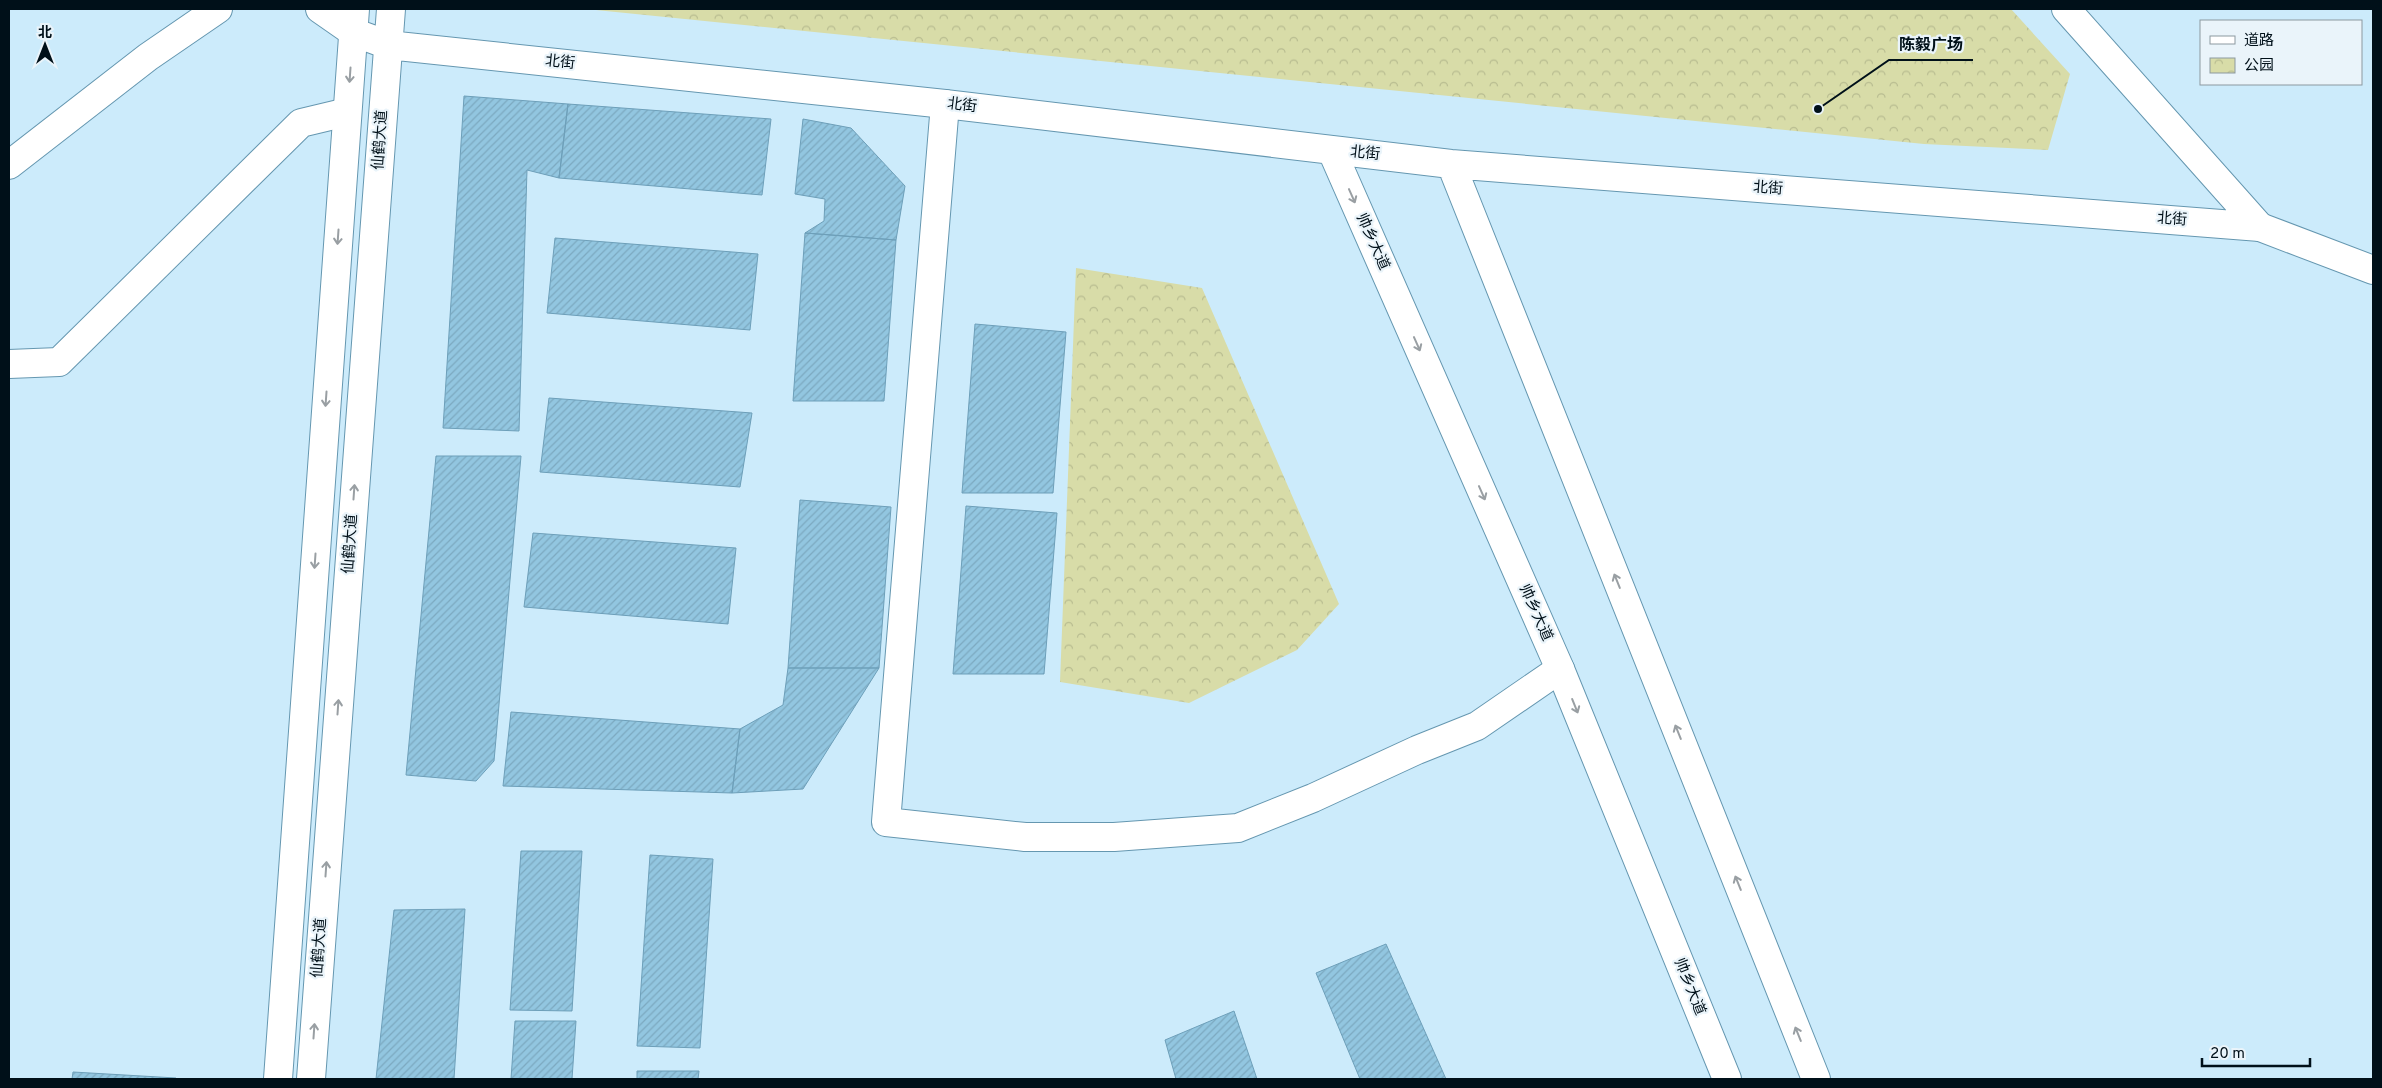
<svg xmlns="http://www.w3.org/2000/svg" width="2382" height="1088" viewBox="0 0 2382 1088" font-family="Overpass,'Noto Sans SC',sans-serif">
  <defs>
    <pattern id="park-crowns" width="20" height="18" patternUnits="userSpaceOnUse" patternTransform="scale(1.25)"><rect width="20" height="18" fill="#d8dca8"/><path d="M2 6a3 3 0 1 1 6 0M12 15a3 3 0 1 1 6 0" fill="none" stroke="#b8bc90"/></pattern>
    <pattern id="building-hatch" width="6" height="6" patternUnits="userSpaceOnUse" patternTransform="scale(1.25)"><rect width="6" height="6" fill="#92c6e0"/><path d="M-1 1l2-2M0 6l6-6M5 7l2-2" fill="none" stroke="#7ca9c0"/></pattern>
  </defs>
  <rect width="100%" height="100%" fill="#ccebfb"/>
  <path fill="url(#park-crowns)" d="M586,9h1425l59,65 -22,76 -124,-6z
    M1076,268l126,20 137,316 -42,46 -108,53 -129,-21z"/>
  <path fill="url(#building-hatch)" stroke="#6d9fb9" d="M464,96l104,8 -9,74 -32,-8 -8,261 -76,-3z
    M568,104l203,15 -9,76 -203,-17z
    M803,119l48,9 54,58 -9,54 -91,-7 19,-12 1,-22 -30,-5z
    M805,233l91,7 -12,161h-91z
    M555,238l203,16 -8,76 -203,-17z
    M975,324l91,8 -13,161h-91z
    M549,398l203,15 -12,74 -200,-15z
    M436,456h85l-27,305 -18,20 -70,-6z
    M800,500l91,7 -12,161h-91z
    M966,506l91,7 -13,161h-91z
    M533,533l203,15 -8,76 -204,-17z
    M788,668h91l-76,121 -71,4 8,-64 43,-24z
    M511,712l229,17 -8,64 -229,-7z
    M521,851h61l-10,160 -62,-1z
    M650,855l63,4 -13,189 -63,-2z
    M465,909l-11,170h-78l18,-169z
    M1386,944l60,135h-86l-44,-106z
    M1234,1011l23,68h-81l-11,-39z
    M515,1021h61l-4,58h-61z
    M637,1071h62l-1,8h-61z
    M73,1072l103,6v1h-104z"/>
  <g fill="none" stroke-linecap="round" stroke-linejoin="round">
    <g stroke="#6597b0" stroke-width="30">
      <path id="minor" d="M320,9l33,23
        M945,104l-59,718 139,15h89l124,-9 75,-30 104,-48 60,-24 83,-57
        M9,165l139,-108 70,-48
        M2260,227l113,43
        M9,364l50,-2 242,-239 46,-11"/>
    </g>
    <g stroke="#6597b0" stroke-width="30">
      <path id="major" d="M2066,9l194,218
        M353,32l35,13 557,59 506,60 809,63
        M1332,151l228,518 167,410
        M1451,164l365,915
        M278,1079l77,-1070
        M311,1079l80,-1070"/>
    </g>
    <use href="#minor" stroke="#fff" stroke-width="28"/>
    <use href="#major" stroke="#fff" stroke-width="28"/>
  </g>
  <defs><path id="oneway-shaft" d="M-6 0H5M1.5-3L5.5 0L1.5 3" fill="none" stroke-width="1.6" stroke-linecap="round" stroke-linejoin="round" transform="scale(1.25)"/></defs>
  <g stroke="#999fa3">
    <use href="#oneway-shaft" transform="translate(350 75) rotate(94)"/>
    <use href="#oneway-shaft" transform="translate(1352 196) rotate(66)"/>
    <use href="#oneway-shaft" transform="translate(338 237) rotate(94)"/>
    <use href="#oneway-shaft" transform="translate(1417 344) rotate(66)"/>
    <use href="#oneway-shaft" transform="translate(326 399) rotate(94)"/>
    <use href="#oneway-shaft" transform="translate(354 492) rotate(-86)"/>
    <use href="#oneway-shaft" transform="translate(1482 493) rotate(66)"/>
    <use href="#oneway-shaft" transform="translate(315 561) rotate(94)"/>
    <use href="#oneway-shaft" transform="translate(1617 581) rotate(-112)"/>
    <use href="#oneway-shaft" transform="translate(1575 706) rotate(68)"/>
    <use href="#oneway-shaft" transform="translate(338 707) rotate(-86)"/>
    <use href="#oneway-shaft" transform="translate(1678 732) rotate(-112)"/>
    <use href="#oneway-shaft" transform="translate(326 869) rotate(-86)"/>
    <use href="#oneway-shaft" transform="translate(1738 883) rotate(-112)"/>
    <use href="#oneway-shaft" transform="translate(314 1031) rotate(-86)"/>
    <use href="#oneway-shaft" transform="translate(1798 1034) rotate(-112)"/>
  </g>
  <g text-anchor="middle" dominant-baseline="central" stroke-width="4.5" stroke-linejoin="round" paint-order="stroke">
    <g font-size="15" fill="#001019" stroke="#eaf4fa">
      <text transform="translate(560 63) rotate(6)">北街</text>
      <text transform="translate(962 106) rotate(7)">北街</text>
      <text transform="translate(381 140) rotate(-86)">仙鹤大道</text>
      <text transform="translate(1365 154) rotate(6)">北街</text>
      <text transform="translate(1768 189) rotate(4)">北街</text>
      <text transform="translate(2172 220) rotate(4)">北街</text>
      <text transform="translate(1372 242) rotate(66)">帅乡大道</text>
      <text transform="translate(351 544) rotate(-86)">仙鹤大道</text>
      <text transform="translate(1535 613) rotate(66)">帅乡大道</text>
      <text transform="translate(320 948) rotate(-86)">仙鹤大道</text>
      <text transform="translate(1689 987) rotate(68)">帅乡大道</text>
    </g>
  </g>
  <path fill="none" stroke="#001019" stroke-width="2" d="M1818 109L1889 60H1973"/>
  <circle fill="#001019" stroke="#eaf4fa" stroke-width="2" cx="1818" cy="109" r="5"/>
  <g font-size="16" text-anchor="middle" font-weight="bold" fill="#001019" stroke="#eaf4fa" stroke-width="4.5" stroke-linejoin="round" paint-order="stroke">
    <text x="1931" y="50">陈毅广场</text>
  </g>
  <rect width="2382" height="1088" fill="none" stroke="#001019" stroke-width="20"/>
  <rect x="2200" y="20" width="162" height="65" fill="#eaf4fa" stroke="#8c99a0"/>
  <rect x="2210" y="36" width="25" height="8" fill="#ffffff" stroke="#8c99a0"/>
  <text x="2244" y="45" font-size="15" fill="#001019">道路</text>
  <rect x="2210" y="58" width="25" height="15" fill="url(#park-crowns)" stroke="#8c99a0"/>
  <text x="2244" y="70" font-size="15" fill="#001019">公园</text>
  <g transform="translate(45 45)" stroke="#eaf4fa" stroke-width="4" paint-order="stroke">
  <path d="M0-4L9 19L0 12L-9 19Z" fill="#001019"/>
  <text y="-8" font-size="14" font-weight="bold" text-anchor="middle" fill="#001019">北</text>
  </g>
  <path d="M2202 1058v8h108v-8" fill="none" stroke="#001019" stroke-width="2.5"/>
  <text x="2210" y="1058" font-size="15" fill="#001019" stroke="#eaf4fa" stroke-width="4" paint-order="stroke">20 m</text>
</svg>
